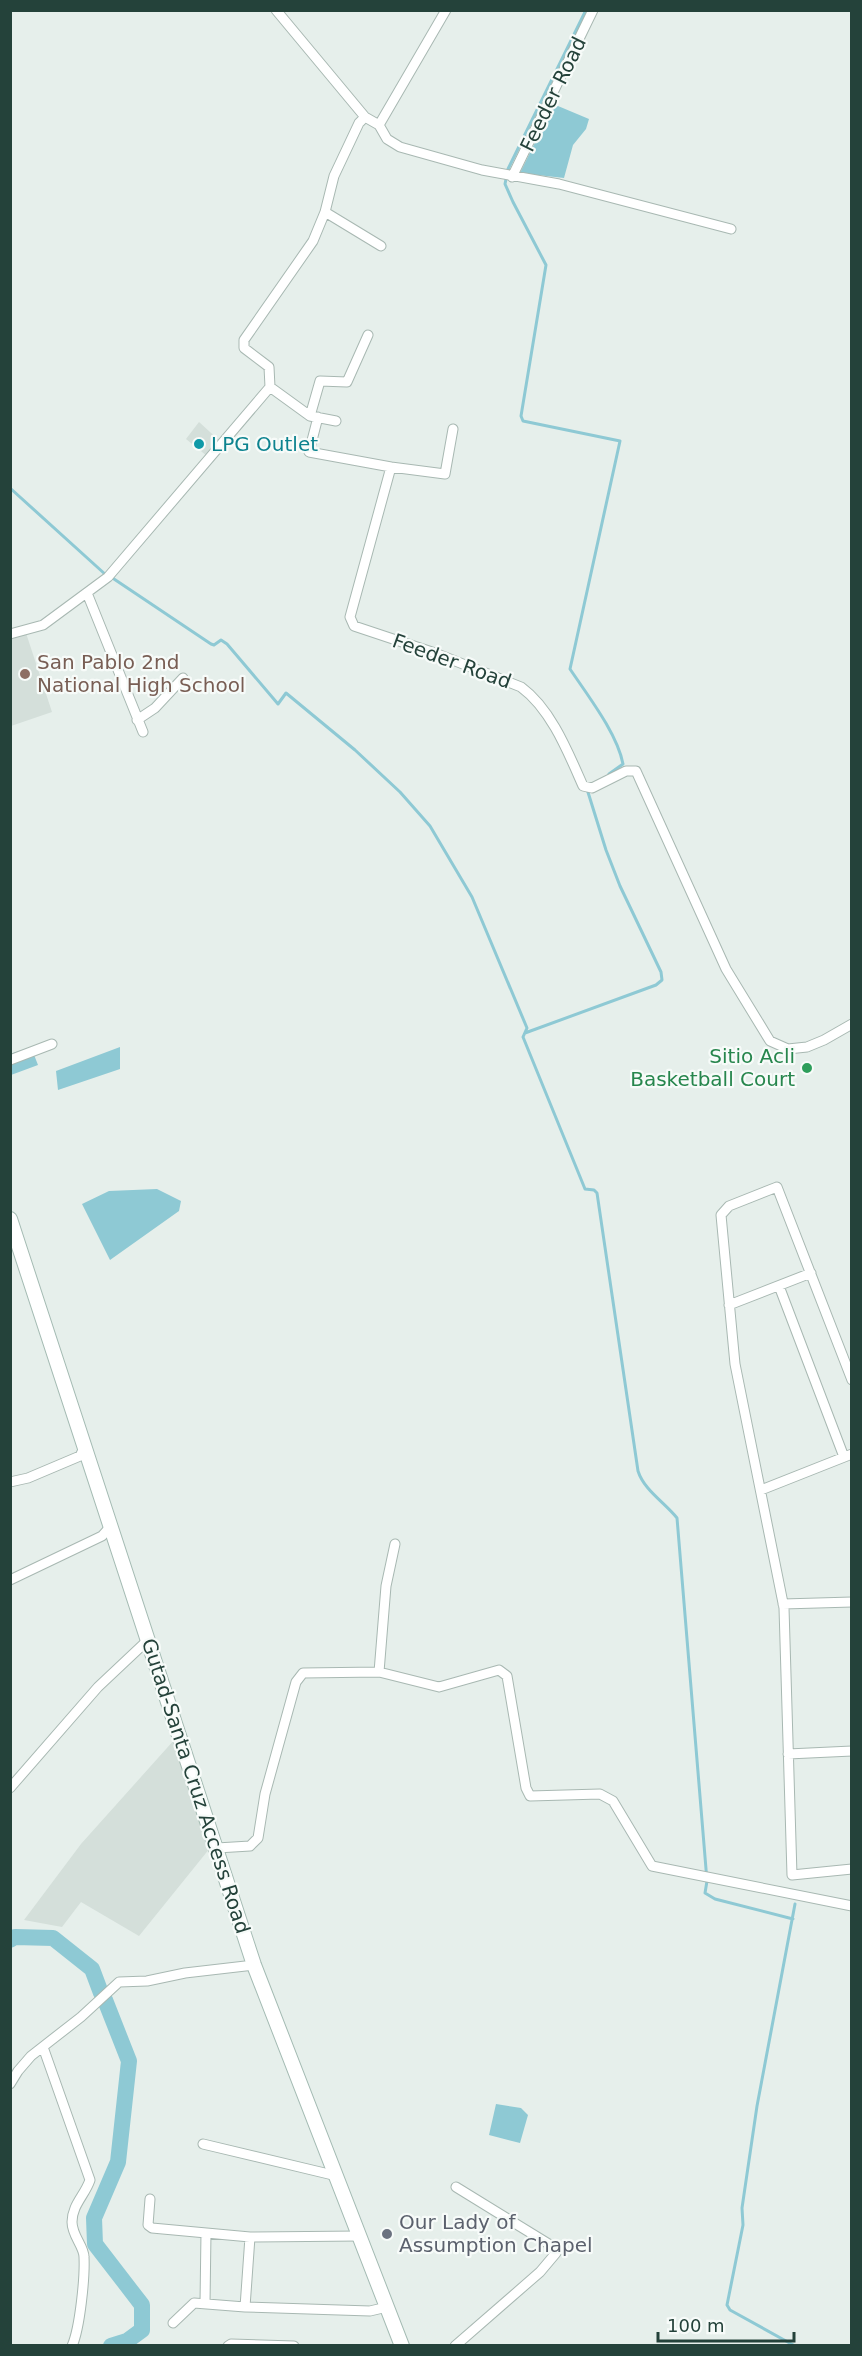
<svg xmlns="http://www.w3.org/2000/svg" width="862" height="2356" viewBox="0 0 862 2356" font-family="'DejaVu Sans',sans-serif">
  <rect width="100%" height="100%" fill="#e6efeb"/>
  <path fill="#d4dfda" d="M199,422l22,20 -14,14 -21,-17z
    M25,630l27,82 -41,14v-91z
    M175,1739l35,109 -71,88 -58,-34 -19,25 -38,-7 57,-76z"/>
  <path fill="#8ec9d4" d="M558,106l31,13 -3,10 -13,16 -9,33 -44,-5 32,-65z
    M31,1047l7,18 -27,10 -1,-21z
    M120,1047v22l-62,21 -2,-19z
    M157,1189l24,12 -2,10 -69,49 -28,-56 27,-13z
    M496,2104l25,4 7,7 -8,28 -31,-8z"/>
  <g fill="none" stroke-linecap="round" stroke-linejoin="round">
    <path stroke="#8ec9d4" stroke-width="3" d="M586,10l-78,159 -3,15 8,18 33,63 -25,151 2,5 97,20 -50,228c18,27 47,64 53,95l-14,10
      M10,488l96,87
      M111,577l100,67 3,1 7,-5 6,4 51,60 8,-11 69,57 45,42 30,34 42,71 55,131 -4,9 62,152 9,1 3,3 41,278c6,19 26,31 39,47l30,363 -2,12 10,6 78,20
      M525,1033l131,-48 6,-5 -1,-8 -41,-86 -14,-36 -19,-61
      M795,1904l-38,202 -15,102 1,17 -16,80 3,5 65,36"/>
    <path stroke="#8ec9d4" stroke-width="16" d="M10,1940l5,-3 38,1 39,31 9,24
      M105,2000l24,61 -11,101 -24,56 1,26 47,61v25l-15,11 -16,5"/>
    <g stroke="#a8b8b2" stroke-width="11">
      <path id="street" d="M276,10l89,107 14,8 8,14 13,8 82,23 77,14 172,45
        M379,125l67,-115
        M512,177l81,-167
        M325,212l56,34
        M270,387l40,29 26,5
        M310,416l10,-35 27,1 21,-47
        M318,417l-9,35 82,15 -41,150 4,9 81,27 86,34c30,22 47,65 62,99l9,2 34,-17h10l90,198 44,72 18,8 19,-2 17,-7 28,-16
        M391,467l54,7 8,-45
        M87,593l56,139
        M10,634l33,-9 65,-48 162,-190 -1,-20 -25,-19v-8l69,-99 12,-29 9,-36 25,-53 6,-6
        M137,720l18,-12 28,-30
        M10,1060l42,-16
        M779,1286l65,171
        M729,1305l82,-32
        M852,1380l-75,-193 -48,19 -8,9 14,149 49,244 8,267 60,-6
        M10,1482l18,-4 52,-22 5,-10
        M761,1490l91,-36
        M10,1580l92,-44 9,-10
        M783,1604l69,-2
        M379,1672l7,-86 9,-42
        M788,1754l64,-3
        M10,1788l88,-101 51,-48
        M217,1848l33,-2 8,-8 7,-44 31,-112 7,-9 76,-1 60,15 60,-17 8,6 19,112 4,8 70,-2 13,7 39,65 200,40
        M43,2047l47,133c-5,15 -18,25 -18,42 0,14 12,24 12,35 1,20 -4,71 -12,89
        M10,2084l8,-13 13,-15 50,-39 38,-35 28,-1 38,-8 69,-8
        M203,2144l134,32
        M150,2199l-2,26 4,3 98,9 110,-1
        M250,2237l-5,70 125,4 17,-4
        M205,2303l1,-70
        M173,2323l21,-20 51,4
        M228,2346l3,-2 63,2
        M455,2346l85,-74 16,-19 -4,-7 -96,-59"/>
    </g>
    <g stroke="#a4bbb3" stroke-width="16">
      <path id="secondary" d="M10,1219l244,746 148,381"/>
    </g>
    <use href="#street" stroke="#fff" stroke-width="9"/>
    <use href="#secondary" stroke="#fff" stroke-width="14"/>
  </g>
  <circle fill="#0f9aa8" stroke="#f7fbf9" stroke-width="2" cx="199" cy="444" r="6"/>
  <circle fill="#8d6e63" stroke="#f7fbf9" stroke-width="2" cx="25" cy="674" r="6"/>
  <circle fill="#2e9e5b" stroke="#f7fbf9" stroke-width="2" cx="807" cy="1068" r="6"/>
  <circle fill="#6b7280" stroke="#f7fbf9" stroke-width="2" cx="387" cy="2234" r="6"/>
  <g text-anchor="middle" dominant-baseline="central" stroke-width="4.5" stroke-linejoin="round" paint-order="stroke">
    <g font-size="20" fill="#24423a" stroke="#f7fbf9">
      <text transform="translate(553 94) rotate(-64)">Feeder Road</text>
      <text transform="translate(452 661) rotate(20)">Feeder Road</text>
      <text transform="translate(196 1786) rotate(72)">Gutad-Santa Cruz Access Road</text>
    </g>
    <g font-size="20" fill="#0d838f" stroke="#f7fbf9" text-anchor="start">
      <text x="211" y="444">LPG Outlet</text>
    </g>
    <g font-size="20" fill="#785e54" stroke="#f7fbf9" text-anchor="start">
      <text x="37" y="662">San Pablo 2nd<tspan x="37" dy="23">National High School</tspan></text>
    </g>
    <g font-size="20" fill="#27864d" stroke="#f7fbf9" text-anchor="end">
      <text x="795" y="1056">Sitio Acli<tspan x="795" dy="23">Basketball Court</tspan></text>
    </g>
    <g font-size="20" fill="#5b616d" stroke="#f7fbf9" text-anchor="start">
      <text x="399" y="2222">Our Lady of<tspan x="399" dy="23">Assumption Chapel</tspan></text>
    </g>
  </g>
  <rect width="862" height="2356" fill="none" stroke="#24423a" stroke-width="24"/>
  <path d="M658 2332v9h136v-9" fill="none" stroke="#24423a" stroke-width="3"/>
  <text x="667" y="2332" font-size="18" fill="#24423a" stroke="#f7fbf9" stroke-width="4.5" paint-order="stroke">100 m</text>
</svg>
